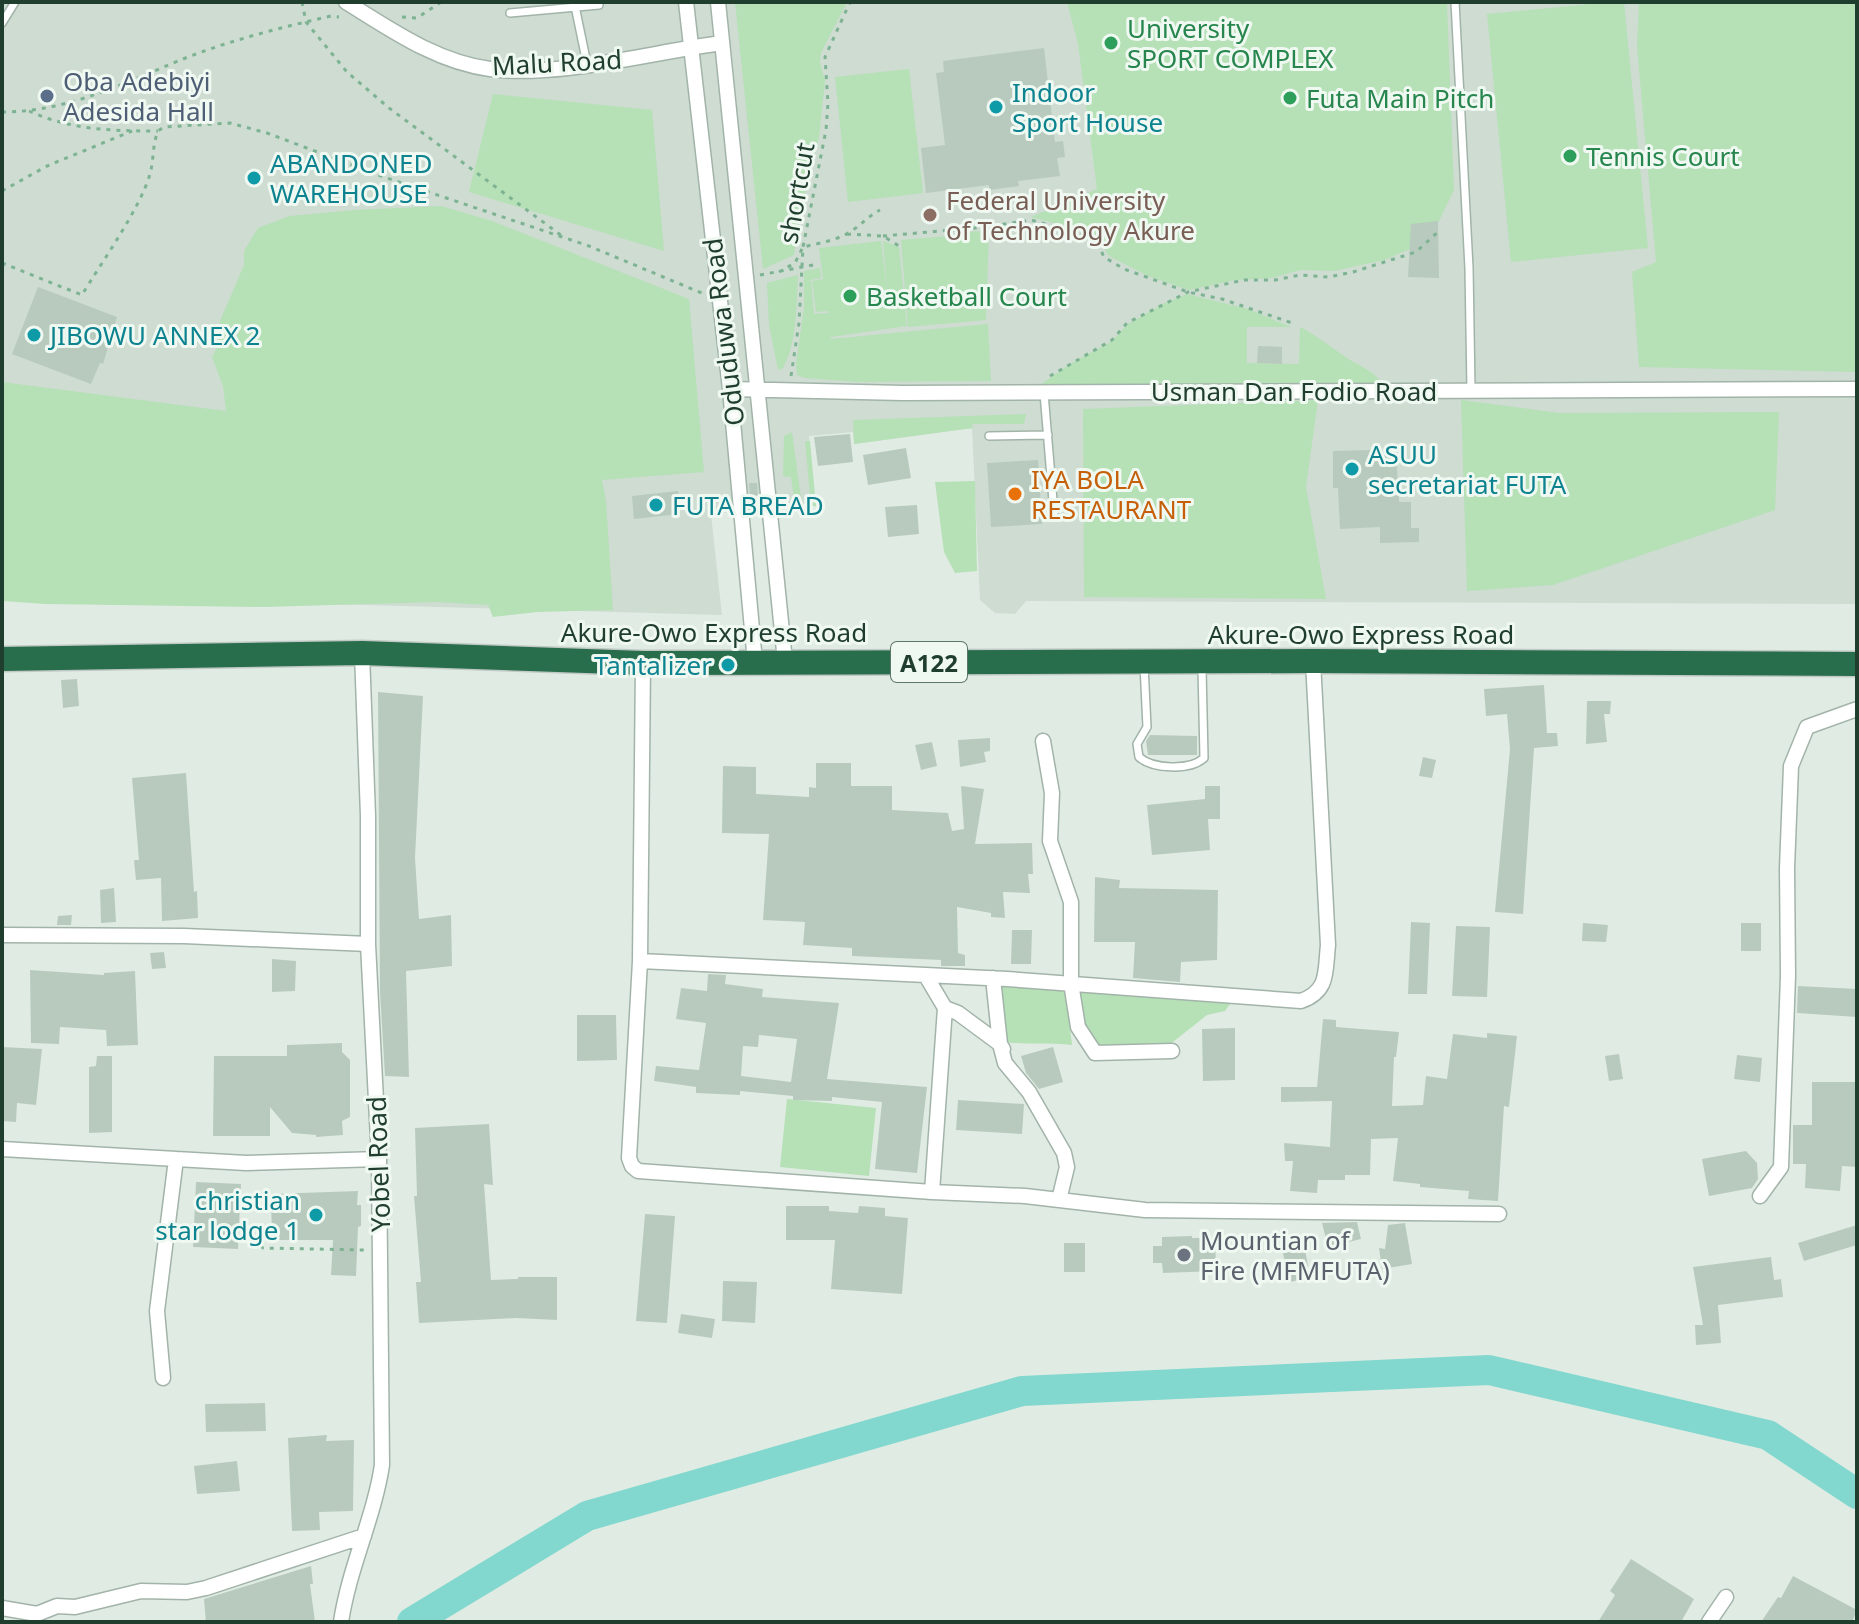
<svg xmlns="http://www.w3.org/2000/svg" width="1859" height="1624" viewBox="0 0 1859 1624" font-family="'Noto Sans',sans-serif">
  <rect width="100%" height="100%" fill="#e0ece3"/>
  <path fill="#cedcd2" d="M2,2h1855v602l-831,-3 -11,13 -20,-1 -15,-13 -8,-172 -118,16 -1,-12 -44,4 6,67 -104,11 11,101 -720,-20z"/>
  <path fill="#b6e0b6" d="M735,2h112l-26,51 -1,10 5,18 -6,56 -19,78 -6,40 -31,14z
    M1067,2h380l7,188 -21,43 -18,14 -31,13 -32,7 -18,4 -34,-1 -28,8 -37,2 -46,10 -41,-14 -39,-20 -10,-15 -12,-9 -56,-15 66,-28 -19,-145z
    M1611,2h13l24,246 -137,14 -24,-248z
    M1639,2h218v370l-218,-5 -7,-95 24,-10 -19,-215z
    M909,69l14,124 -75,9 -13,-125z
    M493,94l159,16 12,141 -195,-59z
    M441,206l51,15 197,78 15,173 -102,8 4,21 7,109 -75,2 -45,5 -5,-12 -51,-3 -173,5 -219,-3 -43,-3v-219l224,29 -3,-25 -11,-29 7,-13 1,-23 24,-56v-14l14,-23 32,-12 64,-6z
    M989,231l-3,89 -78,7 -7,-87 60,-5v-3z
    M881,241l6,50 -4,-50 16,6 8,79 -76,11v2l157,-15 3,57 -135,1 -51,-4 -8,-3 -1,-11 8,-56v-37l16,-3 1,10 -10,2 3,34 15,-1v-2l-13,1 -4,-31 11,-2 -4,-31z
    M798,275c-2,31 0,65 -15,93l-5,2 -9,-45 -2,-42z
    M1187,294l61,15 43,18h-44v36l52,1 1,-37c18,9 33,22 50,33 12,7 23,11 32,23h-104l-45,4 -193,-2 30,-21 42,-23 16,-17 35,-20z
    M1318,400l-12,87 20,112 -242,-2 -1,-188z
    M1461,400l98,13 220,-1 -4,98 -222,75 -86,6z
    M1026,414l-2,10h-52l1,4 -119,16 -1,-24z
    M792,432l10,74 -7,1 -4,-30 -8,-1 1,-40z
    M805,441h5l6,65h-5z
    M975,481l2,90 -22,2 -11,-21 -9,-70z
    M997,983l68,3 7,59c-23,-3 -43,0 -67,-3z
    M1075,988l158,12 -8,11 -18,4 -39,31 -73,3 -14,-24z
    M787,1099l89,9 -7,68 -89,-9z"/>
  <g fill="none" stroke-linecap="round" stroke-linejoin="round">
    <path stroke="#82d7ce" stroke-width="30" d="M412,1622l175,-106 435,-125 467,-21 279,65 89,59"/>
  </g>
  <path fill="#b8cabe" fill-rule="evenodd" d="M1044,48l11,94 8,-1 2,16 -8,1 3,18 -42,5 1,5 -30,4v-5l-63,8 -5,-45 24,-3 -9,-72 8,-1 -1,-11z
    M1438,221l1,57 -31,-1 3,-53z
    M38,287l79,30 -14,47 -3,-1 -9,21 -79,-30z
    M1258,346l24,1v17l-25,-1z
    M850,434l3,28 -35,4 -4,-29z
    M906,448l5,30 -43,7 -5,-30z
    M1371,450h25l3,52h12v26h8v14l-39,1v-16l-40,2 -2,-41h-5v-37z
    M1038,460l4,64 -51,3 -4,-64z
    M749,483h8l2,25 -8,1z
    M678,491l2,23 -46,5 -2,-23z
    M917,505l2,29 -31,3 -3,-30z
    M77,679l2,27 -16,2 -2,-28z
    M1544,685l3,48h10l1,13 -24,2 -11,166 -28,-2 15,-163 -3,-35 -21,2 -2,-27z
    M378,692l45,4 -8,162 4,61 32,-4 1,51 -46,5 3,106 -24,-1 -5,-84z
    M1587,701h24l-1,13h-6l3,28 -21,2z
    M1150,735l47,1v19h-49l-2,-14z
    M990,738v13l-6,1 2,10 -26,5 -2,-27z
    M932,742l5,24 -16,4 -6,-25z
    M1423,757l13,3 -4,18 -13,-2z
    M816,763h35v23h41v24l56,3 4,18 12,-2 -3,-43 23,3 -9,55 57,-1 1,31h-5l2,19 -27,-1 2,26 -14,-1v-4l-34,-6 1,46 7,2v11h-24v-6l-89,-4v-8l-49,-3 2,-23 -42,-2 6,-86 -47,-1 1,-67 33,1v27l53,3v-10l7,1z
    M186,773l8,119 3,-1 1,27 -36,3 -1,-43 -25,2 -2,-20h5l-7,-82z
    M1205,786h15v33h-12l2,31 -58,5 -5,-50 58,-6z
    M1095,877l25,3 -1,8 99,2 -1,70 -36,2 -1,20 -47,-4 2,-36h-41z
    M114,888l2,34 -15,1 -1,-33z
    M72,915l-1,10h-14l1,-9z
    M1411,922l19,1 -3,71h-19z
    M1583,923l25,2 -2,17 -24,-1z
    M1741,923h20v28h-20z
    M1456,926l34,1 -3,70 -35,-1z
    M1012,930h20l-1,34h-20z
    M164,952l2,16 -14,1 -2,-16z
    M272,959l24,2 -1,30 -23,1z
    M30,970l74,5v-2l31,-2 3,74 -31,1 -1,-16 -46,-3 -1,17 -28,-1z
    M708,974l18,1 -1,9 38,5 -1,8 77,6 -12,76 100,8 -10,86 -42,-4 7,-67 -50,-5v4l-39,-1v-4l-53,-5v4l-44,-2v-6l-42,-6 2,-15 43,4 7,-47 -30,-4 5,-31 26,3zM759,1035l38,4 -6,43 -50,-6 2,-30 15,1z
    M1798,986l59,3v28l-60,-4z
    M577,1015h39l1,45 -40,1z
    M1323,1019l13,1v7l63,5 -3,25h-2l-2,49 31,-1 3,-29 21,3 6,-45 34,4v-5l30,3 -8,71 -5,-1 -6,95 -30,-2 1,-8 -49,-4v-3l-27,-3 5,-43 -27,1 -1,36h-25v5h-27l-1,13 -27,-2 3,-30h-8l-1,-18 46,4 2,-46 -51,1v-15h36z
    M1235,1028v52l-32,1 -1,-52z
    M342,1043v9l8,8v57l-8,4 1,14 -27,2v-2l-24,-2 -22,-26v29h-57l1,-80h73v-11z
    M2,1047l40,2 -6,56 -19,-2 -1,19 -14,-1z
    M1053,1047l10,35 -24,7 -13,-16 -5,-17z
    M1619,1054l4,25 -14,2 -4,-25z
    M1737,1055l25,3 -2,24 -26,-3z
    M97,1056h15v76l-23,1v-66l7,-1z
    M1812,1082h45v85l-15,-1 -2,25 -35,-3 1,-24h-13v-39h19z
    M958,1100l66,4 -2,30 -66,-4z
    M489,1124l4,61 -9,-1 7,96 27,-1v-2h39v43l-41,-2 -97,5 -3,-41h5l-7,-86h3l-2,-68z
    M1746,1151l11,12 1,16 -6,9 -43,8 -7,-37z
    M196,1182l45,2 -3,65 -45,-2z
    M358,1191l-1,14h4v21l-3,1 -2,49 -25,-1 2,-35h-61l-1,-46z
    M786,1206h43v5l29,2 1,-7 26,2v8l23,2 -6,76 -71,-5 4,-49h-49z
    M645,1214l30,2 -8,107 -31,-2z
    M1357,1222l4,17 -33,8 -6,-24z
    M1405,1223l7,41 -30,5 -3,-21 6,1 3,-24z
    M1857,1225v20l-53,16 -6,-18z
    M1192,1236v2h23l1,33 -53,2 -1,-10h-9v-17h9v-9z
    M1064,1243h21v29h-21z
    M1305,1249l5,29 -21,4 -6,-29z
    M1771,1257l3,23 7,-1 2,18 -65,8 3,38 -25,2 -1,-20h8l-10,-58z
    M723,1281l34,1 -2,41 -33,-2z
    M681,1314l34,5 -3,19 -34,-5z
    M265,1403l1,28 -60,1 -1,-28z
    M327,1435l-1,6 28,-1 -1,71 -34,1 1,18 -28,1 -4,-93z
    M237,1461l3,30 -43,3 -3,-28z
    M1631,1559l63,40 -13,23h-83l17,-27 -5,-4z
    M311,1566l2,18h-3l5,38h-109l-2,-23z
    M1793,1576l64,34 -5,12h-91l17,-25 3,1z"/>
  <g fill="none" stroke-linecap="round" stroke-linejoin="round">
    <g stroke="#a2b4a9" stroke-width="10">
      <path id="lane" d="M1455,2l14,266 2,122
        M575,6l12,58
        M510,13l89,-8
        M2,23l13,-21
        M1044,393l10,120
        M989,436l59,-1
        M1144,665l3,62 -10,17 2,13c13,12 51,14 65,1l-2,-90"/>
    </g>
    <g stroke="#a2b4a9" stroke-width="17">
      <path id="street" d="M346,2c44,27 90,60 144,67 69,9 162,-17 232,-26
        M686,2l44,387 25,273
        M718,2l67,659
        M730,389l173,4 954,-4
        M643,663l-3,298 -11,197 3,8 6,5 294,21 93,4 120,14 354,4
        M1043,741l9,52 -2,48 21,61v81l7,44 17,26 77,-2
        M2,935l182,1 184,8
        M640,961l367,18 294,22c28,-10 24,-29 27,-56l-15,-284
        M926,976l19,32 -13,184
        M993,978l7,66 3,5
        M945,1008l13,5 42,31 5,19 24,29 35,61 3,14 -8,33
        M2,1149l244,14 133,-4
        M1760,1196l21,-29 7,-191 -1,-108 4,-102 16,-39 50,-18
        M163,1378l-6,-67 19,-152
        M2,1608l35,6 20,-8 18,1 66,-16 46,1 19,-4 158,-52
        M341,1622c8,-54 33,-104 41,-157l-3,-306 -11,-215v-128l-6,-163
        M1709,1622l17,-25"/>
    </g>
    <g stroke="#c0c9c4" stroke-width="27">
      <path id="highway" d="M2,659l360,-6 281,10 670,-2 544,3"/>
    </g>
    <path stroke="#7db393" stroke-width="3" stroke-dasharray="4 6" stroke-linecap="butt" d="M302,2l4,20 41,50 42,36 173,128
      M402,17l15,1 24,-16
      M29,111c42,19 83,20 129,20
      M2,112c64,0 118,-27 176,-51 49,-20 101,-33 153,-45l8,1
      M2,191l45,-25 85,-35
      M847,234l36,2 16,10
      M883,236l103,-9 45,-7 55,15 11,7 7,15 20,12 64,23 34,7 70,24
      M2,263l80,32c19,-32 58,-86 68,-121 4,-14 2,-28 8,-43l6,-4 66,-4 37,10 114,43 208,70 115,48
      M779,272l16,-9 8,-16c17,-4 36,-7 50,-17 10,-7 17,-15 27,-20
      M760,275l58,-11
      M791,376l8,-53 4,-76 23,-117 2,-27 -3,-46 25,-55
      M1050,376l62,-36 15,-17 61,-31 56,-12h31l25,-5 28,2 25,-5 63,-20 23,-21
      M239,1225l24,23 102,2"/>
    <use href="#lane" stroke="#fff" stroke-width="7"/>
    <use href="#street" stroke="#fff" stroke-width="14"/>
    <use href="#highway" stroke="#286d4c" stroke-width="24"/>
  </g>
  <g fill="#2e9e5b" stroke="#f0f8f2" stroke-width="3">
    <circle cx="1111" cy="43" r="8"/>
    <circle cx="1290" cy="98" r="8"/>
    <circle cx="1570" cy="156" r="8"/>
    <circle cx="850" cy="296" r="8"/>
  </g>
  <circle fill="#5c6f8a" stroke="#f0f8f2" stroke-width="3" cx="47" cy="96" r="8"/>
  <g fill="#0f9aa8" stroke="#f0f8f2" stroke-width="3">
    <circle cx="996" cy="107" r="8"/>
    <circle cx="254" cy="178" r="8"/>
    <circle cx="34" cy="335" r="8"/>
    <circle cx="1352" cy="469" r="8"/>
    <circle cx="656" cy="505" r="8"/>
    <circle cx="728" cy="665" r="8"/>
    <circle cx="316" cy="1215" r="8"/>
  </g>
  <circle fill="#8d6e63" stroke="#f0f8f2" stroke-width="3" cx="930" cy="215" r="8"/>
  <circle fill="#e8710a" stroke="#f0f8f2" stroke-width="3" cx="1015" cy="494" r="8"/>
  <circle fill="#6b7280" stroke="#f0f8f2" stroke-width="3" cx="1184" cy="1255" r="8"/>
  <g text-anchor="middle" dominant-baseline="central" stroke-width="6" stroke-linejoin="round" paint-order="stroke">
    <rect fill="#f0f8f2" stroke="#5e7668" stroke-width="2" x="891" y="642" width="76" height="40" rx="6"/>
    <g font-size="24" font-weight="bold" fill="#1f3e2d">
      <text x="929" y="662">A122</text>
    </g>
    <g font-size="26" fill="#27864d" stroke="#f0f8f2" text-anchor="start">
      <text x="1127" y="28">University<tspan x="1127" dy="30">SPORT COMPLEX</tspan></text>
      <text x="1306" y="98">Futa Main Pitch</text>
      <text x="1586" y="156">Tennis Court</text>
      <text x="866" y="296">Basketball Court</text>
    </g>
    <g font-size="26" fill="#1f3e2d" stroke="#f0f8f2">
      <text transform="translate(557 62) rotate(-3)">Malu Road</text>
      <text transform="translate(796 193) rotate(-80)">shortcut</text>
      <text transform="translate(723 332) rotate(-97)">Oduduwa Road</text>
      <text x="1294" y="391">Usman Dan Fodio Road</text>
      <text x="714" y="632">Akure-Owo Express Road</text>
      <text x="1361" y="634">Akure-Owo Express Road</text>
      <text transform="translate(378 1164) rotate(-92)">Yobel Road</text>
    </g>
    <g font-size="26" fill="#4e5e75" stroke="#f0f8f2" text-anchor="start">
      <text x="63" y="81">Oba Adebiyi<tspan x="63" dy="30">Adesida Hall</tspan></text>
    </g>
    <g font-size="26" fill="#0d838f" stroke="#f0f8f2" text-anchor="start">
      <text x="1012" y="92">Indoor<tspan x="1012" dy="30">Sport House</tspan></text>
      <text x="270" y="163">ABANDONED<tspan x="270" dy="30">WAREHOUSE</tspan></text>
      <text x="50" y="335">JIBOWU ANNEX 2</text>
      <text x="1368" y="454">ASUU<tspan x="1368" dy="30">secretariat FUTA</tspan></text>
      <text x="672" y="505">FUTA BREAD</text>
      <text x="712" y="665" text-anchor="end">Tantalizer</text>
      <text x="300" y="1200" text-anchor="end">christian<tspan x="300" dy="30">star lodge 1</tspan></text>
    </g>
    <g font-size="26" fill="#785e54" stroke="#f0f8f2" text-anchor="start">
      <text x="946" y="200">Federal University<tspan x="946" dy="30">of Technology Akure</tspan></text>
    </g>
    <g font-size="26" fill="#c56008" stroke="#f0f8f2" text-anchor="start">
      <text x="1031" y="479">IYA BOLA<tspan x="1031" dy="30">RESTAURANT</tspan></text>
    </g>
    <g font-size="26" fill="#5b616d" stroke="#f0f8f2" text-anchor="start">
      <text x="1200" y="1240">Mountian of<tspan x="1200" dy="30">Fire (MFMFUTA)</tspan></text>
    </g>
  </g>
  <rect width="1859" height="1624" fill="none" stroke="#1f3e2d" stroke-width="8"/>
</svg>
